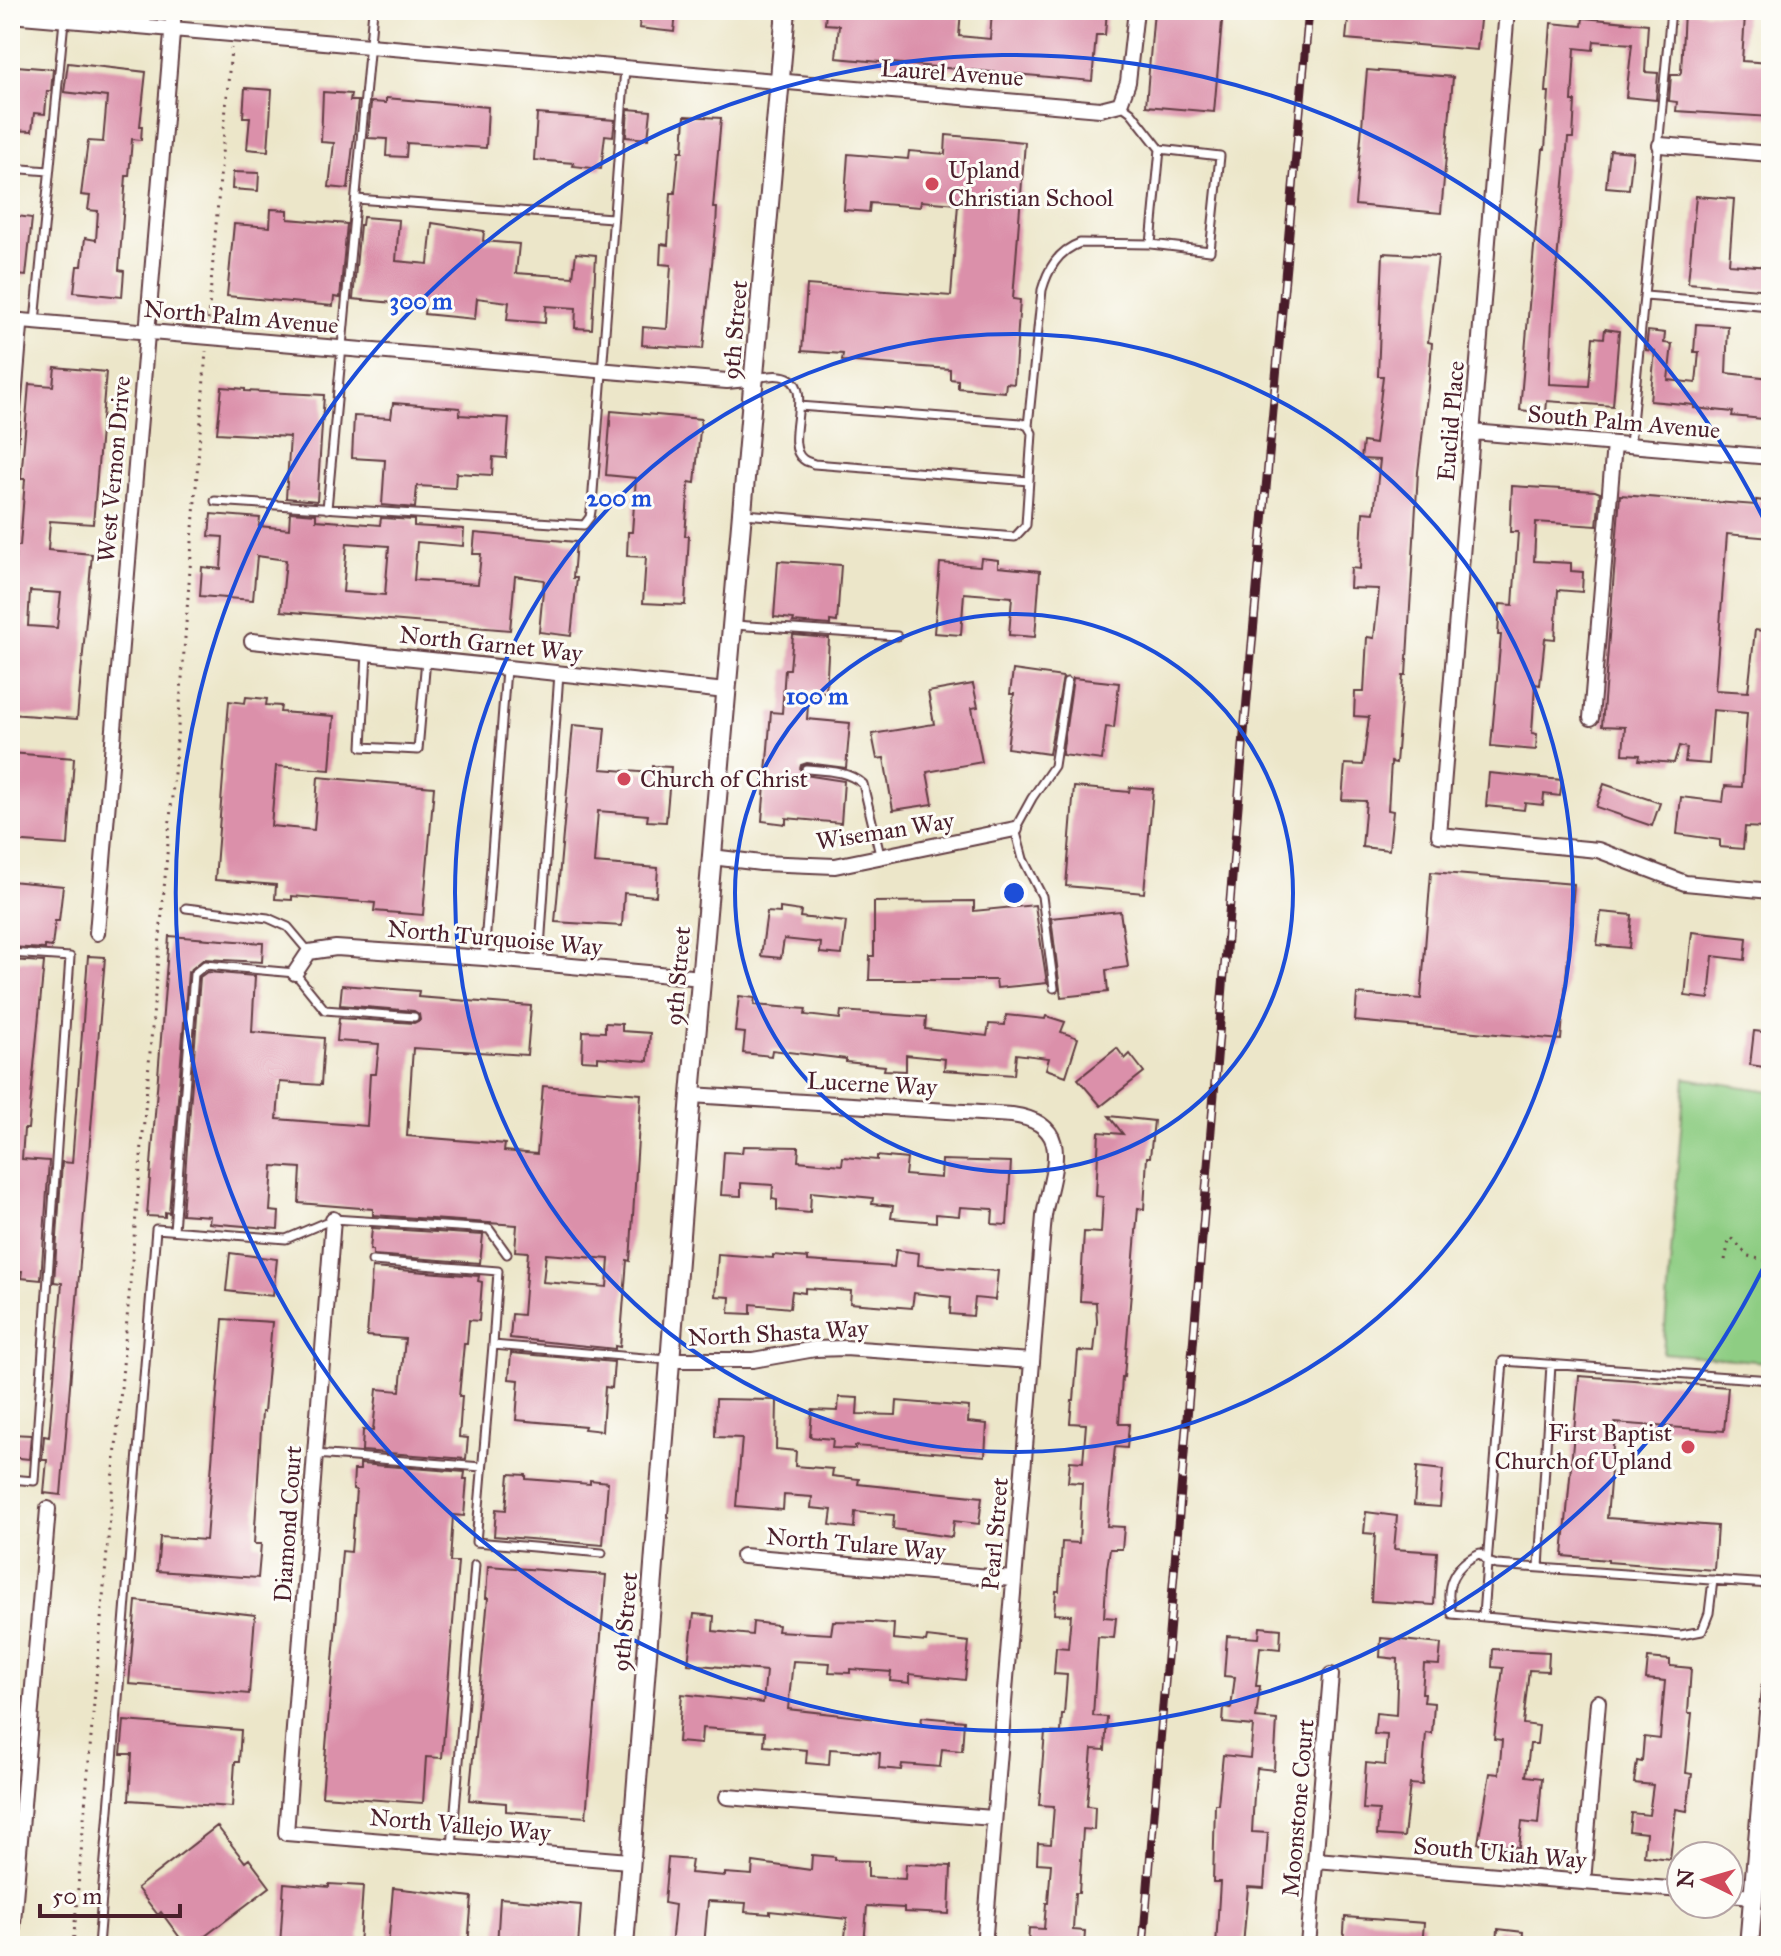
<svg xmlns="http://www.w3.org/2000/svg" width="1781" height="1956" viewBox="0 0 1781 1956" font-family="'IM FELL Great Primer',serif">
  <rect width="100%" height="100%" fill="#fdfcf7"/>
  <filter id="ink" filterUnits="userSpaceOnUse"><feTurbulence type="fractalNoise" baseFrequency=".0125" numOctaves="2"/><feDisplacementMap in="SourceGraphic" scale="16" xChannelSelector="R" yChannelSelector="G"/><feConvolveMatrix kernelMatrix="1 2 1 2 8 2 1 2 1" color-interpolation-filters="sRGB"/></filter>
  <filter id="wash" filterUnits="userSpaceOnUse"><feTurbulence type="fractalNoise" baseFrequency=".006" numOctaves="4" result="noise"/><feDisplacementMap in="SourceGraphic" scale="32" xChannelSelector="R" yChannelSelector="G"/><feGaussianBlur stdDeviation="1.8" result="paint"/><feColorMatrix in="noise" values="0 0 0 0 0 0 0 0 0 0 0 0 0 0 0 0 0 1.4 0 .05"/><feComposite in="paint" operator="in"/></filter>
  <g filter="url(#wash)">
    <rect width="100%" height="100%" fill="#ece6c9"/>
    <path fill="#8ecd83" stroke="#6c7657" stroke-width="2" d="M1685,1078l86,13v212l-5,59 -103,-9z"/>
    <g id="blocks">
      <path fill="#db90aa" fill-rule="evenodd" d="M641,10l35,3 -2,19 -35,-4z
        M826,10h135l-2,26 31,3 2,-29h115l-2,25h-9l-4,46 -256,-23 3,-33 -14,-1z
        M1154,10h69l-9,102 -68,-6z
        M1349,10h132l-4,40 -131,-11z
        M1684,11l61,4 -3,46 29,2v54l-95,-6 1,-9 -8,-1 2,-26h8l2,-3z
        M1583,18l65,6 -3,48 13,1 -2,27 -30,-3 6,-53 -38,-3 -1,9 -18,-2 -3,53h3l-2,37h-5l-16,180 -3,66 40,2 4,-49 11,1 1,-9 14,2 -6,75 -66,-5 -1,12 -26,-3 16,-186 7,-75h2l4,-57h-3l5,-69 31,3z
        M68,63l78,9 -6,54h2l-1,14 -9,-1 -3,37h-3l-7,94 5,1 -2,26 -48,-5 3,-26h5l3,-28 11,2 2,-29 -10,-1 2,-14 -9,-1 7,-54 15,1 4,-45 -43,-5z
        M16,66l37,3 -2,22h-4l-2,23 -11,-1 -2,18 -21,-1z
        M1367,70l86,7 -12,136 -86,-8z
        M245,88l27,2 -4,61 -21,-2 3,-32h-7z
        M323,92l28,2 -1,7h8l-10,88 -19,-2 5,-44 -13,-1z
        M386,98l102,9 -2,41 -79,-5 -1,14 -20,-1 1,-17 -19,-1 3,-36 15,1z
        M628,109l23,2 -3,28 -22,-2z
        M537,114l78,6 -2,16 -8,-1 -4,34 -28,-3 1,-3 -40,-3z
        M685,116l36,2 -8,90h4l-1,18 -13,123 -61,-4 1,-18 24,2 4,-64 -11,-1 1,-20 7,1 3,-52h4l4,-42h4z
        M946,135l79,7 -12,157 7,1 -6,84 -8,-1 -1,9 -47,-4v-8l-8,-1v-10l-108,-8 1,-7 -41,-3 5,-66 144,11 7,-92 -37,-3 -1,6 -50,-4 -1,9 -25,-2 4,-56 60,5 1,-8 36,3z
        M1610,150l23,2 -4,37 -23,-2z
        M233,172l26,1 -1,18 -26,-2z
        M1696,196l38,3 -5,65 42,3v23l-83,-7z
        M271,209l17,1v9l59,5 -7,74 -6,-1 -1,9 -106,-10 7,-72 36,3z
        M10,215l22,3 -6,58 -16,-2z
        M363,217l36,3 -3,41 32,3 4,-41 52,8 -1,10 36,3 -3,29 57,4 3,-24 20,2 -4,74 -17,-1 1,-20 -30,-2 -1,17 -38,-3 2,-18 -32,-4 -2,21 -51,-5 1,-8 -72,-7 7,-74h2z
        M1383,253l55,3 -10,86 4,1 -3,36 -11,93 -12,203h-3l-7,88 -5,-1 -3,48 5,1 -4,39 -27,-3 4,-46 -24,-1 3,-36 18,1 6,-48 -15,-1 1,-24h9l3,-55 7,1 5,-49 -29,-1 1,-20 9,1 3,-57 11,1 6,-53 -19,-1 2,-17 12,2 8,-68h-5z
        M1696,324l32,2 -2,47 45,5v35l-8,-1v7l-31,-3 1,-4 -39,-4v-3l-44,-4 5,-50 -9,-1 2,-19 17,2 -1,10 8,1 -4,36 28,3 3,-31h-5z
        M55,367l51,5 -13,152 -43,-3 -2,29 44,4 -15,165 -67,-5v-82l6,-86h4l5,-67h-4l8,-95 24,2zM30,591l31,2 -4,35 -29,-2z
        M222,387l23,2v2l79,4 -7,106 -31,-3 4,-61 -73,-4z
        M393,403l67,5 -1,7 50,3 -3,40 -13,-1 -1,18 -36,-2 -1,15 -38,-2 -2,22 -33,-3 3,-45 -33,-2 2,-42 37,2z
        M611,411l90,8 -6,64 -6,-1 -4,54h4l-4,69 -42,-2 3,-46 -19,-1 1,-24h4l4,-54 -30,-3z
        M1512,486l83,5 5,2 -3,33 -61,-4 -2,39 37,2v8l12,1 -1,20 -24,-2 -3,49 -10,-1 -5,47 -5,-1 -3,49 5,1 -1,16 -45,-4 10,-111h-3l2,-31 13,1 5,-73h-8z
        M1620,495l136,10v-5l15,2v36l-44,-4 -12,156 33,2 7,-62 16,2v146h-3l-4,50 -19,-1 -2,22 -23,-2v-7l-43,-6 4,-37 42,5 2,-16 17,1 5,-74 -34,-3 -4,54 -24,-2 2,-14 -8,-2 -5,17 -35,-3 1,-5 -17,-1 2,-27 -23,-1z
        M290,512l26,2v6l64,5 1,-7 33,2v6l50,3 -1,17 -46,-4 -3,38 64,4 3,-30h-8l2,-21 101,9 -3,36h4l-6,58 -32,-4 5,-52 -29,-4 -5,54 -229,-19 5,-51 -29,-4 -4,44 -53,-4 2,-29 19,2 2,-32 -14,-1 2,-22 49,4 -1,8 30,3zM347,543l42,3 -4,49 -42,-3z
        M981,558l17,2v7l42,4 -5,66 -26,-2 3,-38 -48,-4 -3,42 -27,-2 6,-70 40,3z
        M778,561l63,4 -4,57 -7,-1v4l-37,-3 1,-3 -20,-2z
        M793,635l36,3 -3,54 -17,-1 -2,28 43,4 -4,45 -39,-5 -6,2 -1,4 5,6 39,6 -3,42 -55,-5v6l-24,-3 9,-109 11,1 3,-44h5z
        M1013,670l50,7 -14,77 -42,-6 7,-54h-4z
        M1073,678l46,5 -5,45 -8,-1 -4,33 -40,-5z
        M973,684l5,23 -6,1 10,54 -55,10 6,32 -40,6 -9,-52 -7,1 -5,-25 62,-10 -6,-32z
        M246,697l21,2 -1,6 15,1 -1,6 54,4 -4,54 -54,-4 -5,60 43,4 4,-53 116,10 -11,128 -49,-4 1,-8 -83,-7v4l-17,-1 1,-14 -61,-5 14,-179 16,2z
        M573,725l32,3 -4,41 51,4v-7l19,1 -5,55 -19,-1 1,-6 -50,-4 -4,52 64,5 -2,28 -32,-3 -2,33 -67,-4z
        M10,753l64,5 -6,87 -58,-4z
        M1489,773l73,7 -2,16 -16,-2 -1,11 -18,-2 -1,7 -38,-4z
        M1604,784l56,19 -8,23 -56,-19z
        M1074,787l55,5 1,-5 23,2 -9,104 -78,-7z
        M1431,872l143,12 -13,156 -206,-19 2,-27 64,5z
        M10,881l53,5 -4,35h-4l-3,26 -7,-1v3l-35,-2z
        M974,901v10l61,-6 12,78 -50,5 -1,-8h-127l1,-24h4v-54z
        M780,908l21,3 -1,6 46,5 -4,33 -22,-2 1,-10 -37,-4 -3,19 -20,-2 6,-44 13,1z
        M1120,911l8,56 -22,3 2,22 -47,5 -10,-79z
        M1601,912l31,3 -3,33 -32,-3z
        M1692,932l55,6 -2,22 -32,-4 -4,43 -24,-3z
        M169,936l94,7 -1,19 -58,-3 -16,13 -19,241 -4,-1v5l-18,-1z
        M88,956l17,1 -44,538 -17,-2 3,-33h-5l2,-24 5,1 13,-154 -8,-1 8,-120 10,1z
        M10,960l34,2 -16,167h-4l-2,30 27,2 -8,119 -20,-2 1,-7h-12z
        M207,972l48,4 -3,56 72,6 -3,47 -41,-3 -3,37 90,7 3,-52h6l3,-30 -42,-3 2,-23 75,5 6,-3 -1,-6 -5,-3 -74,-6 2,-20 77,6 -1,6 113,9 -4,49 -114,-7 -6,88 98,8 -1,7 33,3 6,-68 98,8 -11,167 -3,-1 -7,87 -5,-1v3l-105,-11 2,-24 11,1 5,-63 -13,-1 2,-26 -144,-10v-6l-74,-6 2,-35 -28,-2 -3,45 9,1 -1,17 -69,-6 1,-7 -28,-2 18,-237zM546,1254l63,5 -2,28 -64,-5z
        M739,996l16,2 -1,7 52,4 -1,6 35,4 1,-8 85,6 -1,12 62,7 2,-12 16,1 1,-10 39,4 1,-3 19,6 -4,10 17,6 -12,38 -20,-7 3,-11 -33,-4 -2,21 -70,-5 1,-11 -39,-4v16l-22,-1 1,-4 -39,-4v-3l-74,-9 -1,6 -28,-3 2,-20 -10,-1z
        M605,1023l17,1v7l28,2 -2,28 -50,-4v4l-16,-1 1,-29 22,1z
        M1754,1031l17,2v35l-21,-3z
        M1117,1048l8,11 5,-5 14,18 -43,34 -23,-27z
        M1109,1116l45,5 -4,36h-3l-3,52 -6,-1 -14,169h-2l-3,47h10l-2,24 -12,-1 -8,79 17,1 -2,22h-12l-3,19 -3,49 12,1 -2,20 -16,-1 -5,79 14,1 -2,33 -13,-1 -5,57 8,1 -1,23 -11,-1 -4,64h-4l-2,37 12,1 -1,15h-56l1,-18 15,1 2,-26h2l3,-39 -14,-1 1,-20 13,1 3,-38 -15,-1 6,-73 16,1 1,-19h2l3,-39 -13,-1 2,-27 12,1 3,-33 -17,-1 2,-23h3l3,-49 17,1 3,-60 -14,-1 2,-21 13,1 3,-38 -16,-1 2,-23h2l4,-49 16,1 3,-30 -1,-20 -16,-1 4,-69 17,1 2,-36 -7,-1 3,-64 24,2z
        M743,1146l56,1 -1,14 44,4 1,-8 34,3v-4l30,3 -2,16 36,3 1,-18 69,2 -4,63 -15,-1 1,-15 -33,-2 -1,9 -23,-2v8l-45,-4 2,-12 -21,-2 1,-6 -62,-6 -1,21 -33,-3v-10l-5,-1 1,-14 -32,-2v13l-20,-1 3,-43 18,1z
        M372,1228l111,7 -3,28 -107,-8v-5h-3z
        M896,1250l23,3 -1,12 80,6 -3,29 -20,-2 -2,18 -23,-2 1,-17 -37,-4 -2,15 -62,-5 1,-12 -46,-3v5l-13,-2 -2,17 -39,-4v10l-22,-1 1,-16 -15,-1 3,-42 55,4v-3l35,3v3l86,6z
        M230,1253l47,6 -4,37 -47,-5z
        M372,1268l107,8 -1,5 4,1 -3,39 -10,-1 -2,24h-3l-5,52h3l-3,41 9,1 -2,21 -104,-8 1,-21 10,1 4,-42 23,2 5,-52 -38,-3z
        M223,1319l49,3 -8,90h-2l-8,132h7l-3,34 -101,-7 3,-34 46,3z
        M511,1353l103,9 -2,26 -7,-1 -3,44 -18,-2 1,-3 -69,-6 3,-40 -10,-1z
        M1579,1376l149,11 -4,44 -109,-8 -8,95 110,8 -3,44 -106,-8v-2l-45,-4z
        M839,1397l19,1 -1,16 39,1 1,-14 72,6 -1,15 19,2 -2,32 -130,-10v3l-23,-1 1,-9 -23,-2 2,-27 26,1z
        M716,1399l61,1 -1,49 20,2 -1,15 38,3 -1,7 27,3 -1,5 124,13 -3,27 -25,-3 -2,16 -59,-8 1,-14 -39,-3 -1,16 -24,-3 2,-15 -21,-2 1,-11 -28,-2 -1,15 -47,-4 6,-68 -27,-1z
        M10,1434l21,1 -2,24 -19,-2z
        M360,1464l105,8 -1,7h3l-3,37 -11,-1 -3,47h8l-16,196 -16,-1 -3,46 -101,-7 20,-245 9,1 5,-62 -3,-1 1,-19h6z
        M1417,1467l26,3 -3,37 -26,-2z
        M509,1474l17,1v4l64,5v-4l18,2 -5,63 -109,-9 2,-27 10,1z
        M1366,1512l31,4 -3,33 43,3 -3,53 -63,-4 4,-67 -11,-1z
        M488,1566l118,9 -20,242 -80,-6v-8l-37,-3 19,-202h-2z
        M136,1601l119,14 -6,79 -120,-10z
        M694,1614l20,2 -1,15 39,4 1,-13 25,3 -1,6 54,3 2,-13 38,1 23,2 -1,15 33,3 1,-5 42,5 -4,38 -55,-6v9l-20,-2 1,-9 -41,-3v4l-21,-1 1,-9 -37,-2 -5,48 133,15 1,-7 42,4 -2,30 -20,-2 -2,18 -38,-3 -1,6 -22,-2 1,-15 -35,-3 -15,-1 -1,16 -23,-2 1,-13 -43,-4 1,-14 -63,-4 -1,16 -23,-2 4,-48 81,9 3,-32 -78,-7z
        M1260,1627l21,2 -1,20 -20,-2 -4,39h4l-4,32 21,2 -3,50 -17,-2 -3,27 -2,37 16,1 -4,55 -16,-1 -5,59h-27l4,-64h-7l2,-78h3l5,-49 27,3 3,-32 -30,-3 1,-16 7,1 4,-31 -11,-1 3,-40 32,2z
        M1381,1638l60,6 -2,21 -15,-1 -2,29h3l-1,9 10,1 -2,31 -6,-1 -4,52 -12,-1 -6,53 -27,-2 2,-25 -16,-1 3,-46 19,2 2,-30 -13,-1 2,-21 20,2 2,-56 -18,-2z
        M1493,1649l56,3 -1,19 -19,-1 -6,54 16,2 -2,18h-7l-4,32 16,2 -4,46 -16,-2 -3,25 -41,-4 12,-70 9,1 3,-34 -8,-1 9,-71 -11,-1z
        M1648,1658l22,2v6l21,2 -3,45h4l-6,60 6,1 -5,37 -11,-2 -6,50 -26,-3 2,-23 -17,-2 2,-18 18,2 4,-30 -19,-2 3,-22 5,1 2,-25 16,2 5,-58 -19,-2z
        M124,1721l117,9 -2,32h-4l-3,45 -103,-7 3,-46h-11z
        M217,1826l28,36 4,-3 21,28 -78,59h-6l-25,-34 -3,3 -21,-27z
        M812,1855l23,2v3l33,1v16l37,2 1,-15 45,2 -2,48 -45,-2v-4l-37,-2 -3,40h-20l3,-27 -77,-8v3l-25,-2 1,-9 -38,-2 -4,45h-33l4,-41 -11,-2 4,-45 24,2 -2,13 35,3v-3l27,2 1,-13 58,8z
        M284,1883l45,4v-3l34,2 -4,60h-79z
        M393,1888l79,9 -4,49h-80z
        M500,1898l81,7 -3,41h-81z
        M1345,1917l79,6 -2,23h-79z
        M1498,1929l25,3 -1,14h-25z"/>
    </g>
  </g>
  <g filter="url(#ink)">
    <use href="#blocks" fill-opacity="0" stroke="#623d43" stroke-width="2"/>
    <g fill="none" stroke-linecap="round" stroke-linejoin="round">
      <g stroke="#623d43" stroke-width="11">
        <path id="service" d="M1120,104l11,8 29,37 -9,95 59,7 10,-95 -60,-7
          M10,168l39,3
          M356,199l256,19
          M1645,296l126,10
          M35,322l30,-312
          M756,378c7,-1 17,-4 25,-2 38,6 0,66 22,83 3,3 7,3 11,5l215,17
          M1028,426l14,-136c6,-21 16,-39 38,-47l71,1
          M1630,445l41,-435
          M10,488l14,-167
          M215,501l369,24 6,-8 2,-12 33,-437
          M327,509l46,-499
          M745,514l270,23 11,-12 6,-92 -4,-7 -7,-3 -222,-17
          M734,625l163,11
          M367,653l-5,94 56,3 8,-91
          M806,769c21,2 40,1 57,15l18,75
          M186,908l82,10 20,9 21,25
          M10,953l60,4 -36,524 -24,-2
          M484,958l22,-289
          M539,962l20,-289
          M1054,988l-12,-92 -19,-37 -8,-30 17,-31 22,-32 13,-84
          M174,1230l20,-256 11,-9 90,8 30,37 89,7
          M372,1261l126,10 -5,74 175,15
          M493,1345l-17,197 126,11
          M315,1454l167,13
          M1539,1568l12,-204
          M1713,1580l-4,33 -7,18 -21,4 -229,-21c-9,-28 2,-49 28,-61l8,9 9,3 242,17 32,2
          M1483,1615l20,-254 268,19
          M452,1847l23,-282
          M98,1946l58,-717 130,10 47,-20 156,10 18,25"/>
      </g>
      <g stroke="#623d43" stroke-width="18">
        <path id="minor" d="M1507,10l-68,825 159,15 87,33 86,8
          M10,15l1090,94 20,-5 8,-22 8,-72
          M1660,145l111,9
          M10,320l717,61 29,-3
          M1473,432l298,25
          M252,641l474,50
          M1591,718l23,-274
          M712,857l49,6 74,3 180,-37
          M97,933l77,-923
          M295,973l14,-21 27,-4 148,10 218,20
          M691,1095l321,20c65,9 39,57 32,101l-60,730
          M333,1219l-47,614 343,28
          M671,1360h82l62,-11 30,-1 186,13
          M743,1556l270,23
          M727,1797l266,21
          M1316,1860l365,30
          M1583,1882l15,-180
          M1729,1894l24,2
          M11,1946l37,-437
          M1308,1946l23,-271"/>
      </g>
      <g stroke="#623d43" stroke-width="22">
        <path id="tertiary" d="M624,1946l67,-851 95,-1085
          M1749,1946l22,-257"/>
      </g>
      <path stroke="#623d43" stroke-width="3" stroke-dasharray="2 6" stroke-linecap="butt" d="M165,314l44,3
        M208,320l23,-272
        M1725,1260l4,-19 3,-3 16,18 23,6
        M73,1946l108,-1254 25,-341"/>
      <use href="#service" stroke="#fff" stroke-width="7"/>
      <use href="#minor" stroke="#fff" stroke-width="14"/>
      <use href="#tertiary" stroke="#fff" stroke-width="18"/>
      <g stroke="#4a1f2b" stroke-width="9">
        <path id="rail" d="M1143,1946l102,-1224 64,-712"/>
      </g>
      <use href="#rail" stroke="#fdfcf7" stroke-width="6" stroke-dasharray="18" stroke-linecap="butt"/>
    </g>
  </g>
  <g fill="none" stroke="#1d4ed8" stroke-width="4">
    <circle cx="1014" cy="893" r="279"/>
    <circle cx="1014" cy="893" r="559"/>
    <path d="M1770 1254A838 838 0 1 1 1770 532"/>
  </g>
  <g fill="#d1495b" stroke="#fdfcf7" stroke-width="3">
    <circle cx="932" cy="184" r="8"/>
    <circle cx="624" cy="779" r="8"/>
    <circle cx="1688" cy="1447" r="8"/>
  </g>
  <g text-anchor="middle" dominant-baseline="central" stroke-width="6" stroke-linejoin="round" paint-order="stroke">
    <g font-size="24" fill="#4a1f2b" stroke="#fdfcf7">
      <text transform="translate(952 73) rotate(4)">Laurel Avenue</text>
      <text transform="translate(241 317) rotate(5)">North Palm Avenue</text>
      <text transform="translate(735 330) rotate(-85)">9th Street</text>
      <text transform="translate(1451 421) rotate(-85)">Euclid Place</text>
      <text transform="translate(1624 422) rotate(5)">South Palm Avenue</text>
      <text transform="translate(114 469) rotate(-85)">West Vernon Drive</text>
      <text transform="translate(491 644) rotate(6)">North Garnet Way</text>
      <text transform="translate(885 831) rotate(-9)">Wiseman Way</text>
      <text transform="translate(495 938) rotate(5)">North Turquoise Way</text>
      <text transform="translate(678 976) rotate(-85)">9th Street</text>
      <text transform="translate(872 1084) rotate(3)">Lucerne Way</text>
      <text transform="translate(778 1333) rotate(-3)">North Shasta Way</text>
      <text transform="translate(288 1524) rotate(-86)">Diamond Court</text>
      <text transform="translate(995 1534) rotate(-85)">Pearl Street</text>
      <text transform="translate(856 1544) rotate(5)">North Tulare Way</text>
      <text transform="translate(625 1622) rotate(-85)">9th Street</text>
      <text transform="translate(1298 1808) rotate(-85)">Moonstone Court</text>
      <text transform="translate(460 1825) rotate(5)">North Vallejo Way</text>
      <text transform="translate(1500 1853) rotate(5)">South Ukiah Way</text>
    </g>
    <g font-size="24" fill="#4a1f2b" stroke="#fdfcf7" text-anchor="start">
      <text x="948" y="170">Upland<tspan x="948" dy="28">Christian School</tspan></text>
      <text x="640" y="779">Church of Christ</text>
      <text x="1672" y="1433" text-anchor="end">First Baptist<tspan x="1672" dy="28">Church of Upland</tspan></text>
    </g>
  </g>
  <circle cx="1014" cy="893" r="12" fill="#1d4ed8" stroke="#fdfcf7" stroke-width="4"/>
  <g font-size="24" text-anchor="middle" font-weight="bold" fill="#1d4ed8" stroke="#fdfcf7" stroke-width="6" stroke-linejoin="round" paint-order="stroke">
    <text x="421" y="309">300 m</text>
    <text x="619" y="506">200 m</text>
    <text x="817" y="704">100 m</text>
  </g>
  <rect width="1781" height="1956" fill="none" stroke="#fdfcf7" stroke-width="40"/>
  <g transform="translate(1705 1880) rotate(275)"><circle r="38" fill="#fdfcf7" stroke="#b5a4a5" stroke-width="2"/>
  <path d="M0-6L14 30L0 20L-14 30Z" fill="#d1495b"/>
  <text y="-12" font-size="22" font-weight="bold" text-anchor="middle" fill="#4a1f2b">N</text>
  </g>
  <path d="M40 1904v12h140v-12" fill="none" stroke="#4a1f2b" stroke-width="4"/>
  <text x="52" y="1904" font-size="24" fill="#4a1f2b" stroke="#fdfcf7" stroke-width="6" paint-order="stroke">50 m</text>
</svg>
